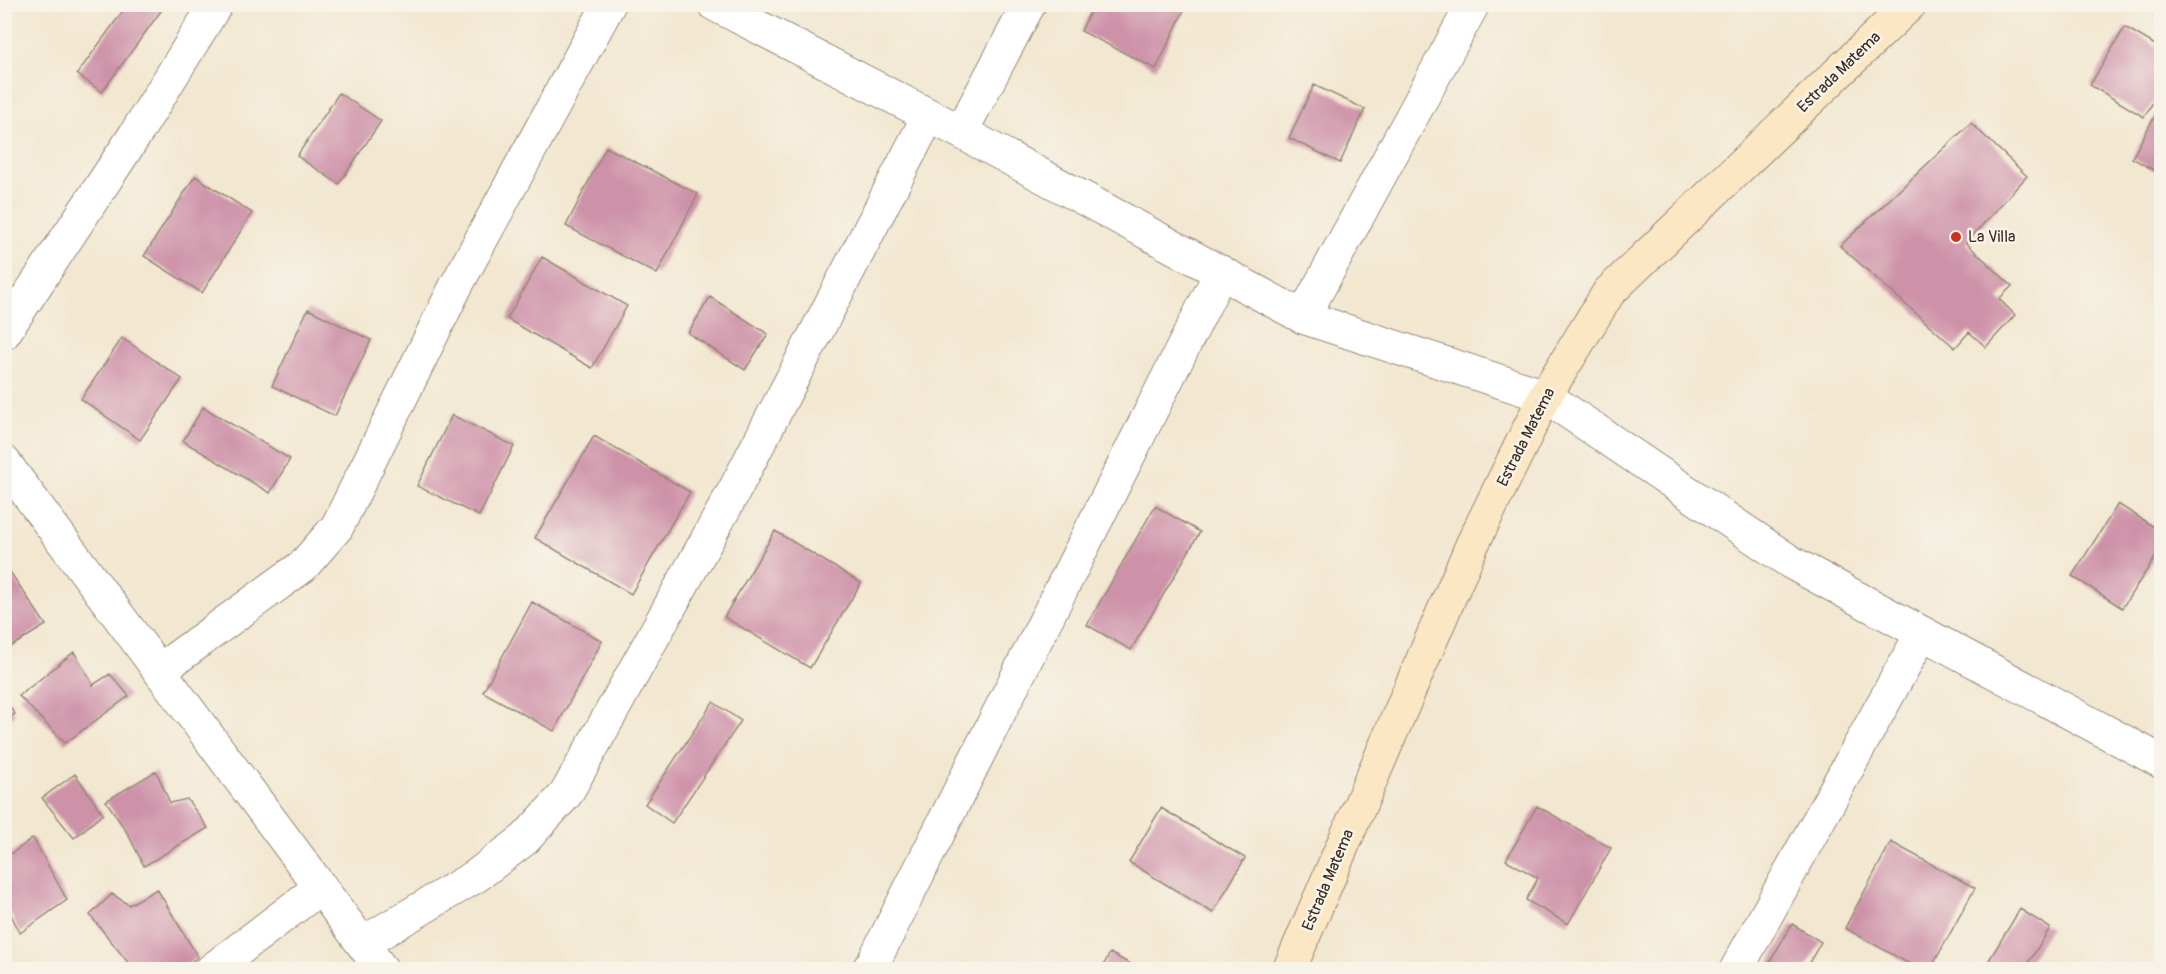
<svg xmlns="http://www.w3.org/2000/svg" width="2166" height="974" viewBox="0 0 2166 974" font-family="Pangolin,sans-serif">
  <rect width="100%" height="100%" fill="#f7f3e8"/>
  <filter id="ink" filterUnits="userSpaceOnUse"><feTurbulence type="fractalNoise" baseFrequency=".0167" numOctaves="2"/><feDisplacementMap in="SourceGraphic" scale="12" xChannelSelector="R" yChannelSelector="G"/><feConvolveMatrix kernelMatrix="1 2 1 2 8 2 1 2 1" color-interpolation-filters="sRGB"/></filter>
  <filter id="wash" filterUnits="userSpaceOnUse"><feTurbulence type="fractalNoise" baseFrequency=".008" numOctaves="4" result="noise"/><feDisplacementMap in="SourceGraphic" scale="24" xChannelSelector="R" yChannelSelector="G"/><feGaussianBlur stdDeviation="1.35" result="paint"/><feColorMatrix in="noise" values="0 0 0 0 0 0 0 0 0 0 0 0 0 0 0 0 0 1.4 0 .05"/><feComposite in="paint" operator="in"/></filter>
  <g filter="url(#wash)">
    <rect width="100%" height="100%" fill="#f2e7d0"/>
    <g id="blocks">
      <path fill="#cd91a8" d="M128,4h38l-64,88 -25,-18z
        M1094,4h93l-31,65 -75,-38z
        M2125,27l37,22v39l-18,29 -54,-32z
        M1314,85l51,24 -25,54 -51,-25z
        M339,93l42,28 -42,63 -42,-28z
        M2157,112l5,3v60l-30,-17z
        M1971,123l56,53 -61,67 46,43 -13,13 16,16 -29,32 -17,-15 -14,16 -115,-102z
        M606,147l92,47 -41,80 -91,-48z
        M195,176l57,37 -50,80 -58,-37z
        M542,257l85,49 -35,62 -85,-49z
        M710,297l58,37 -23,36 -57,-37z
        M308,309l63,31 -36,76 -63,-30z
        M122,338l60,41 -42,61 -59,-41z
        M203,407l87,52 -20,34 -87,-52z
        M452,415l62,31 -35,70 -62,-30z
        M594,436l96,56 -59,102 -96,-56z
        M2118,504l44,28v15l-40,61 -50,-32z
        M1155,506l45,26 -69,118 -44,-25z
        M775,531l86,52 -51,85 -86,-51z
        M4,563l42,62 -42,26z
        M532,602l70,39 -48,90 -71,-39z
        M74,652l19,33 17,-11 19,22 -64,47 -46,-47z
        M4,698l11,16 -11,6z
        M713,702l28,19 -69,102 -27,-19z
        M156,771l14,32 17,-4 21,29 -64,38 -16,-32 -22,-33z
        M75,774l28,40 -29,24 -32,-40z
        M1537,806l74,42 -43,76 -42,-24 12,-22 -32,-18z
        M1161,808l84,50 -32,55 -84,-51z
        M33,838l34,62 -47,33 -13,-26 -3,2v-50z
        M1891,842l84,46 -45,82h-10l-75,-42z
        M157,889l41,68 -17,13h-47l-44,-55 22,-21 17,11z
        M2020,909l30,19 -26,42h-41z
        M1792,924l29,18 -16,28h-40z
        M1110,953l31,17h-40z"/>
    </g>
  </g>
  <g filter="url(#ink)">
    <use href="#blocks" fill-opacity="0" stroke="#968877" stroke-width="1.5"/>
    <g fill="none" stroke-linecap="round" stroke-linejoin="round">
      <g stroke="#968877" stroke-width="35">
        <path id="street" d="M714,4l247,128 342,185 242,79 247,167 370,199
          M961,132l68,-128
          M1303,317l170,-313
          M4,333l131,-198 81,-131
          M4,462l378,508
          M160,670l143,-104 34,-39 119,-241 153,-282
          M363,943l113,-67 49,-37 41,-45 168,-303 194,-374
          M212,970l109,-83
          M868,970l5,-7 348,-691
          M1736,970l186,-337"/>
      </g>
      <g stroke="#968877" stroke-width="35">
        <path id="secondary" d="M1289,970l183,-425 73,-149 64,-104 301,-288"/>
      </g>
      <use href="#street" stroke="#fff" stroke-width="33"/>
      <use href="#secondary" stroke="#fbe7c3" stroke-width="33"/>
    </g>
  </g>
  <circle fill="#c8321e" stroke="#f7f3e8" stroke-width="2" cx="1956" cy="237" r="6"/>
  <g text-anchor="middle" dominant-baseline="central" stroke-width="5" stroke-linejoin="round" paint-order="stroke">
    <g font-size="16" fill="#3b2a1e" stroke="#f7f3e8">
      <text transform="translate(1839 72) rotate(-44)">Estrada Matema</text>
      <text transform="translate(1526 437) rotate(-63)">Estrada Matema</text>
      <text transform="translate(1328 880) rotate(-67)">Estrada Matema</text>
    </g>
    <g font-size="16" fill="#3b2a1e" stroke="#f7f3e8" text-anchor="start">
      <text x="1968" y="237">La Villa</text>
    </g>
  </g>
  <rect width="2166" height="974" fill="none" stroke="#f7f3e8" stroke-width="24"/>
</svg>
